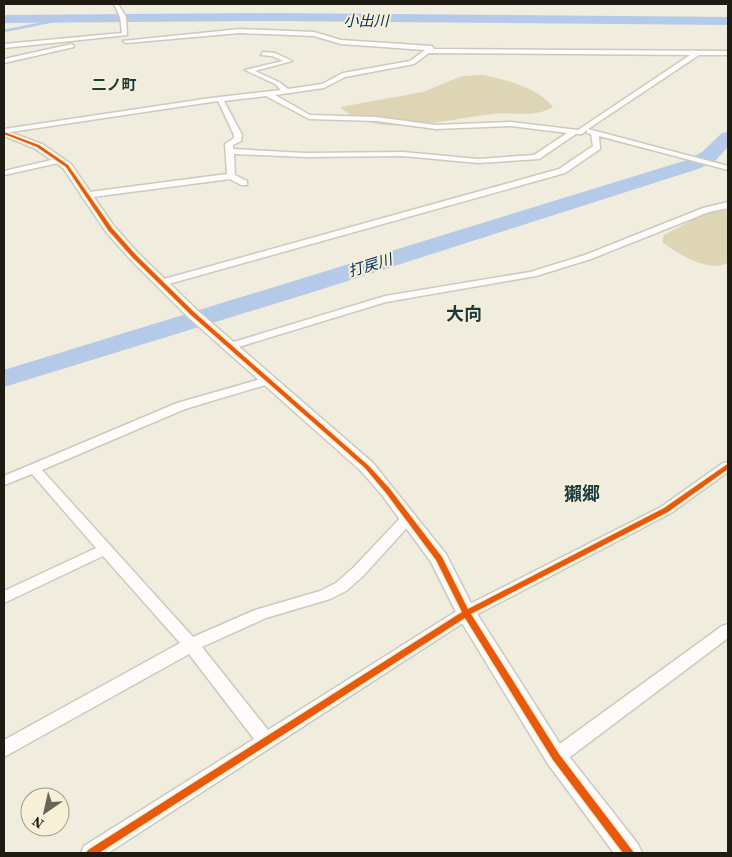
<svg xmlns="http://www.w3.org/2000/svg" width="732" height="857" viewBox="0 0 732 857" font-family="'Source Serif 4','Noto Sans JP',serif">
  <rect width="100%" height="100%" fill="#f0ecde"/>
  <path fill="#ded5b5" d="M484,75c23,5 54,13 69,32 -19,11 -39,5 -60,7 -35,4 -71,13 -107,11 -15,-1 -35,-7 -46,-18l83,-15 39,-16z
    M728,208v55c-20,10 -50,-9 -66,-21l2,-7 40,-21z"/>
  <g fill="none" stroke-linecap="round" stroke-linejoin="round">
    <path stroke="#b4cae8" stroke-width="2.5" d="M4,31l60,-12"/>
    <path fill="#b4cae8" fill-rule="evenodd" d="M272,13l456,4v8l-456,-4 -268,2v-8z
      M728,132v15l-12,13 -15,8 -388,124 -309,95v-17l683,-210 15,-8 20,-19z"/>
    <g stroke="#ccc9be" stroke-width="3">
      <path id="minor" d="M114,4h4l8,13 1,18 -123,13v-4l118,-11 -2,-16z
        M240,29l74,3 27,8 91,6 2,3 294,2v4h-29l-111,74 140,37v4l-129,-34 1,13 -35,24 -400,112h-8v-4l402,-112 34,-23 -2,-12 -4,-1v-3l-5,4h-6l-37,25 -61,4 -75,-7 -98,1 -71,-3 1,21 12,6v4h-6l-11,-6 -145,19 -4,-3 1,-2 145,-19 -2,-30 9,-6v-3l-16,-34 -214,32v-4l207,-31 70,-8 -6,-6 -30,-14 38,-9 -11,-5 -11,-1 2,-3 12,1 17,8 -37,10 24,11 9,7 34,-5 21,-11 67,-12 15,-11 -84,-6 -27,-8 -74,-3 -114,10 -3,-2zM429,53l261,2 -112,75 -67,-8 -75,3 -60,-8 -66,-2 -35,-20 49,-7 21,-11 69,-13zM266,96l43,23 67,2 60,8 75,-3 56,7 -33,22 -56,4 -75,-7 -98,1 -72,-4v-4l8,-4 1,-6 -18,-34z
        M72,44l2,3 -70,16v-4z
        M60,158h3v4l-59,13v-4z
        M728,202v6l-19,4 -118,47 -55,17 -150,26 -151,46h-8l-2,-2 2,-2 158,-48 145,-24 55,-17 118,-47z
        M268,377l4,2 2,2 -2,2 -87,26 -143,61 151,167 62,-27 65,-19 16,-8 17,-15 51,-54h10l2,3 -2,3 -51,56 -17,15 -16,8 -64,19 -64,29 66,83 192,-121 201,-102 62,-44 5,-1v10l-57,41 -199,104 -364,236h-27l3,-7 170,-107 -65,-85 -185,103v-17l176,-97 -77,-87 -99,47v-12l92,-43 -64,-74 -28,11v-9l173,-73z
        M728,624v14l-166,125 -6,2 -6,-2 -3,-6 3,-6 172,-125z"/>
    </g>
    <g stroke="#ccc9be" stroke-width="3">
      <path id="tertiary" d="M4,130l38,14 29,20 43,62 24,27 60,58 175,152 73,91 28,55 90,141 74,94 4,9h-28l-66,-89 -89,-146 -28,-56 -49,-67 -21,-24 -173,-154 -58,-58 -24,-27 -43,-64 -29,-20 -30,-12z"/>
    </g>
    <use href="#minor" fill="#fdfcfa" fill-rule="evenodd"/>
    <use href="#tertiary" fill="#fdfcfa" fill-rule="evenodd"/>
    <g stroke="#f8f0d6" stroke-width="3">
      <path id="cycleway" d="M4,132l35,13 29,20 44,63 24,27 59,58 174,153 21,23 52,68 26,52 196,-101 62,-43 2,-1v5l-60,43 -197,102 88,140 73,96 2,3h-11l-70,-93 -88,-142 -366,235h-13l2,-3 374,-238 -26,-52 -50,-67 -21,-25 -174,-153 -59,-58 -24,-27 -42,-63 -29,-20 -33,-13z"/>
    </g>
    <use href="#cycleway" fill="#e8590c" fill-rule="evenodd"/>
  </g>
  <g text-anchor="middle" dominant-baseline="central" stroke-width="4" stroke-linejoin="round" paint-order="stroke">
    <g font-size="15" font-style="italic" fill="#023068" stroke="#f8f0d6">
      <text x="366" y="20">小出川</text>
      <text transform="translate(370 265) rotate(-17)">打戻川</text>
    </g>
    <g font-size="15" font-weight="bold" fill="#193b3f" stroke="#f8f0d6">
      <text x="114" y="84">二ノ町</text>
    </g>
    <g font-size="18" font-weight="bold" fill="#193b3f" stroke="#f8f0d6">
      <text x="464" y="313">大向</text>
      <text x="582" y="493">獺郷</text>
    </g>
  </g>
  <rect width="732" height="857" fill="none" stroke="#1e1b12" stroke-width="10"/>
  <g transform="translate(45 812) rotate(214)"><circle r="24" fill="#f8f0d6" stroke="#a19b88"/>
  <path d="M0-4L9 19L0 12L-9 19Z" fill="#686459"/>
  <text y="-8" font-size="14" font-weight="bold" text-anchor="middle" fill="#1e1b12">N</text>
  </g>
</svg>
